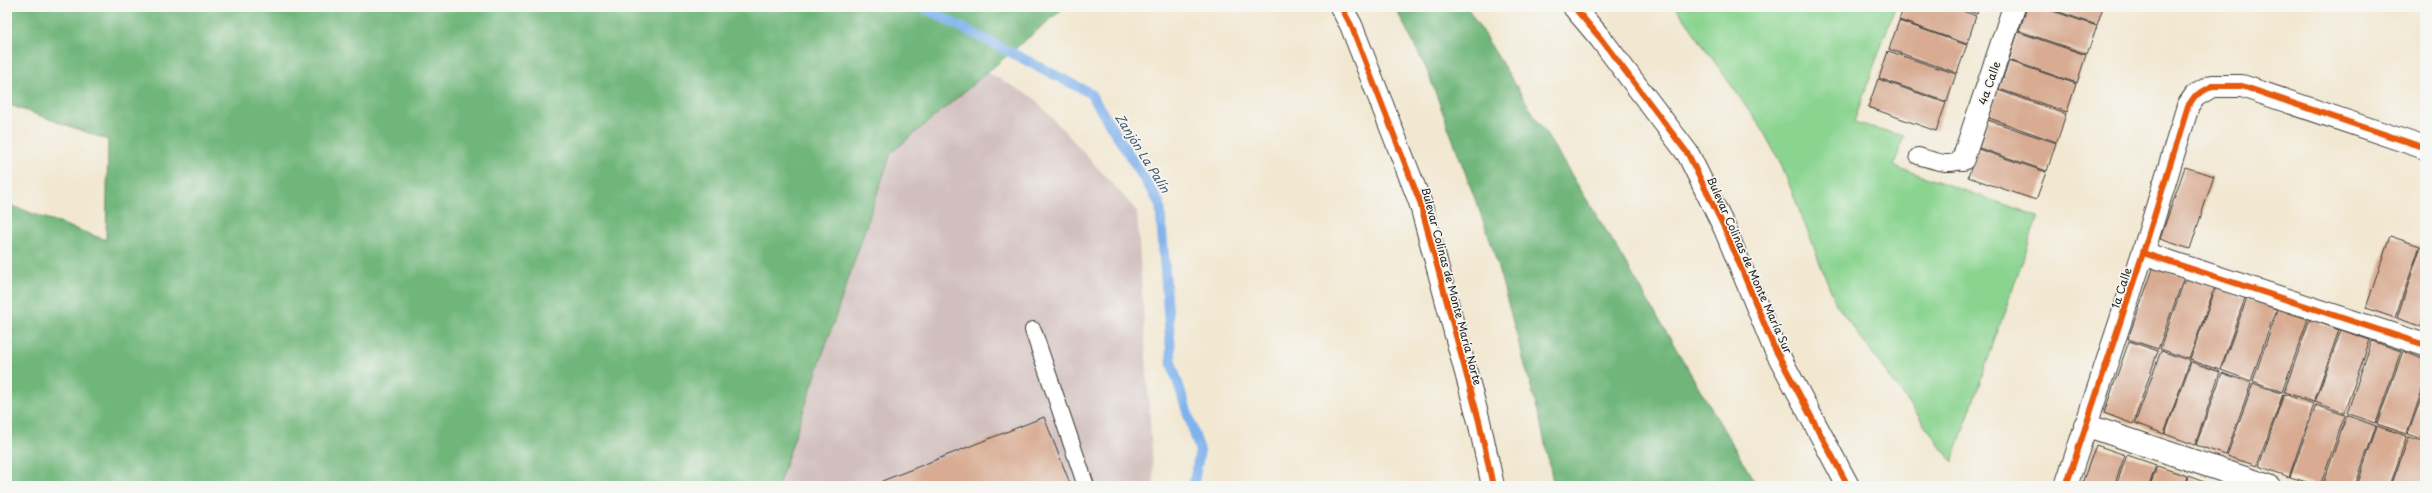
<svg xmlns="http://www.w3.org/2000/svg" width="2432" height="493" viewBox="0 0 2432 493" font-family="'Playpen Sans',sans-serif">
  <rect width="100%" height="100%" fill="#f6f6f2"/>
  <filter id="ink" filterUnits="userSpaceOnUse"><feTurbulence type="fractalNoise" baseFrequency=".025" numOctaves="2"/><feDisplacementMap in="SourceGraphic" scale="8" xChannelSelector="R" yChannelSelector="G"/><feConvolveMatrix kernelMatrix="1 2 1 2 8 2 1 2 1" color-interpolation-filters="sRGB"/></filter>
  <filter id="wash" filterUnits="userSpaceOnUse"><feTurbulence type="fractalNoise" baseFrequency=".012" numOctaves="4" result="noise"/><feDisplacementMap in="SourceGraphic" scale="16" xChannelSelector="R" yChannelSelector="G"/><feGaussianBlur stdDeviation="0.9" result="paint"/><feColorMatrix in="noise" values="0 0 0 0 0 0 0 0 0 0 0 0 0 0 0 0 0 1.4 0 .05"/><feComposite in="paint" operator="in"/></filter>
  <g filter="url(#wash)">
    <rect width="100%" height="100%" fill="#f2e8d2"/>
    <path fill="#d1bfbd" d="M987,72l47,26 103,113 17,275h-376l113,-333z"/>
    <path fill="#8ad490" stroke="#537856" d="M1676,7h219l-41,115 50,14 -10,30 144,50 -86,246 -116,-158 -54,-138 -20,-37z"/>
    <path fill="#6fb67a" stroke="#46694b" d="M7,7h1058l-174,146 -113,333h-771v-282l99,36 2,-100 -101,-36z
      M1395,7h72l148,238 142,241h-203l-15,-70 -48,-174 -64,-172z"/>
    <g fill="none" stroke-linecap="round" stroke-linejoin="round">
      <path stroke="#80b2ec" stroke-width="10" d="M922,7l168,86 70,111 12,161 28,86 -7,35"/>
    </g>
    <g id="blocks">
      <path fill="#d8ab92" d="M1904,7h48l24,9 -9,28 -68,-24z
        M1957,7h22l-2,7z
        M2027,7h14l56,19 -10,28 -68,-23z
        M2045,7h58l-6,18z
        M1899,21l68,24 -10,28 -68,-24z
        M2018,32l68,23 -9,28 -68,-23z
        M1888,51l68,23 -9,28 -68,-24z
        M2009,61l67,23 -9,28 -68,-23z
        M1878,79l68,24 -10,28 -68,-24z
        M1998,90l68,24 -9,28 -68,-24z
        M1988,120l68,23 -9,28 -68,-23z
        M1978,149l68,23 -10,28 -68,-23z
        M2185,167l29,9 -24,73 -30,-10z
        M2390,236l30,10 -25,72 -29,-10z
        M2421,246l4,1v81l-28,-10z
        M2154,266l30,11 -26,72 -30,-10z
        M2186,276l29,11 -26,72 -29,-10z
        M2216,287l29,11 -25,72 -30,-10z
        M2247,298l29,11 -25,72 -30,-11z
        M2278,309l30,10 -26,73 -29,-11z
        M2310,319l29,11 -25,72 -30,-10z
        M2341,330l29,10 -26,73 -29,-11z
        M2129,341l29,10 -25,73 -29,-11z
        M2372,341l29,10 -25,72 -29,-10z
        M2161,351l29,10 -26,73 -29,-11z
        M2403,351l22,9v22l-18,52 -30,-10z
        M2191,362l29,10 -25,73 -30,-11z
        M2222,373l29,10 -25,72 -30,-10z
        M2253,383l30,11 -26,72 -30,-10z
        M2425,388v52l-17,-6z
        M2284,394l30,10 -25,73 -30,-11z
        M2316,405l29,10 -25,71 -30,-9z
        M2347,415l29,11 -21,60h-33z
        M1044,417l27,69h-187l-2,-5z
        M2377,426l30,10 -17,50h-33z
        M2409,437l16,5 -1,44h-33z
        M2096,445l29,10 -11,31h-33z
        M2127,455l29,10 -7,21h-33z
        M2157,466l30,10 -3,10h-34z
        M2188,476l27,10h-30z"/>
    </g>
  </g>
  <g filter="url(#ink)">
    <use href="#blocks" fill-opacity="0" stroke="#3c3b37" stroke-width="1"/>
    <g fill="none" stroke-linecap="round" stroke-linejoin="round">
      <g stroke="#3c3b37" stroke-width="18">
        <path id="lane" d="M1918,156c15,4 31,12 45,3
          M1033,330l53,156"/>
      </g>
      <g stroke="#3c3b37" stroke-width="24">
        <path id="street" d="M1963,159l51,-152
          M2143,253l282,92
          M2085,425l184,61
          M2066,486l77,-233 45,-147 7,-10 17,-10h30l183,62"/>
      </g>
      <g stroke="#3c3b37" stroke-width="24">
        <path id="secondary" d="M1341,7l10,18 69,177 59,219 14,65
          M1574,7l27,32 87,115 37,75 48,116 75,141"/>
      </g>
      <use href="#lane" stroke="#fff" stroke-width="16"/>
      <use href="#street" stroke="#fff" stroke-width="22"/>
      <use href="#secondary" stroke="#fff" stroke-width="22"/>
      <g stroke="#f6f6f2" stroke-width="8">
        <path id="cycleway" d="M1341,7l10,18 69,177 59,219 14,65
          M1574,7l27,32 87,115 37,75 48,116 75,141
          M2143,253l282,92
          M2066,486l77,-233 45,-147 7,-10 17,-10h30l183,62"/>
      </g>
      <use href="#cycleway" stroke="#e8590c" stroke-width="6"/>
    </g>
  </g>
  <g text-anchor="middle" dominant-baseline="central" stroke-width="3.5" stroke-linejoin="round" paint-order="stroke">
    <g font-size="11" fill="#1c1c1c" stroke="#f6f6f2">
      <text transform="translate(1989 83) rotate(-71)">4a Calle</text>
      <text transform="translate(1750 265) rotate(66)">Bulevar Colinas de Monte María Sur</text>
      <text transform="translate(1452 286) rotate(75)">Bulevar Colinas de Monte María Norte</text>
      <text transform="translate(2121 288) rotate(-72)">1a Calle</text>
    </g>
    <g font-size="12" font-style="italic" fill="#44586f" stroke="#f6f6f2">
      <text transform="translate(1143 153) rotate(58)">Zanjón La Palín</text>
    </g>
  </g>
  <rect width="2432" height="493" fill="none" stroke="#f6f6f2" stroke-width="24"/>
</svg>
